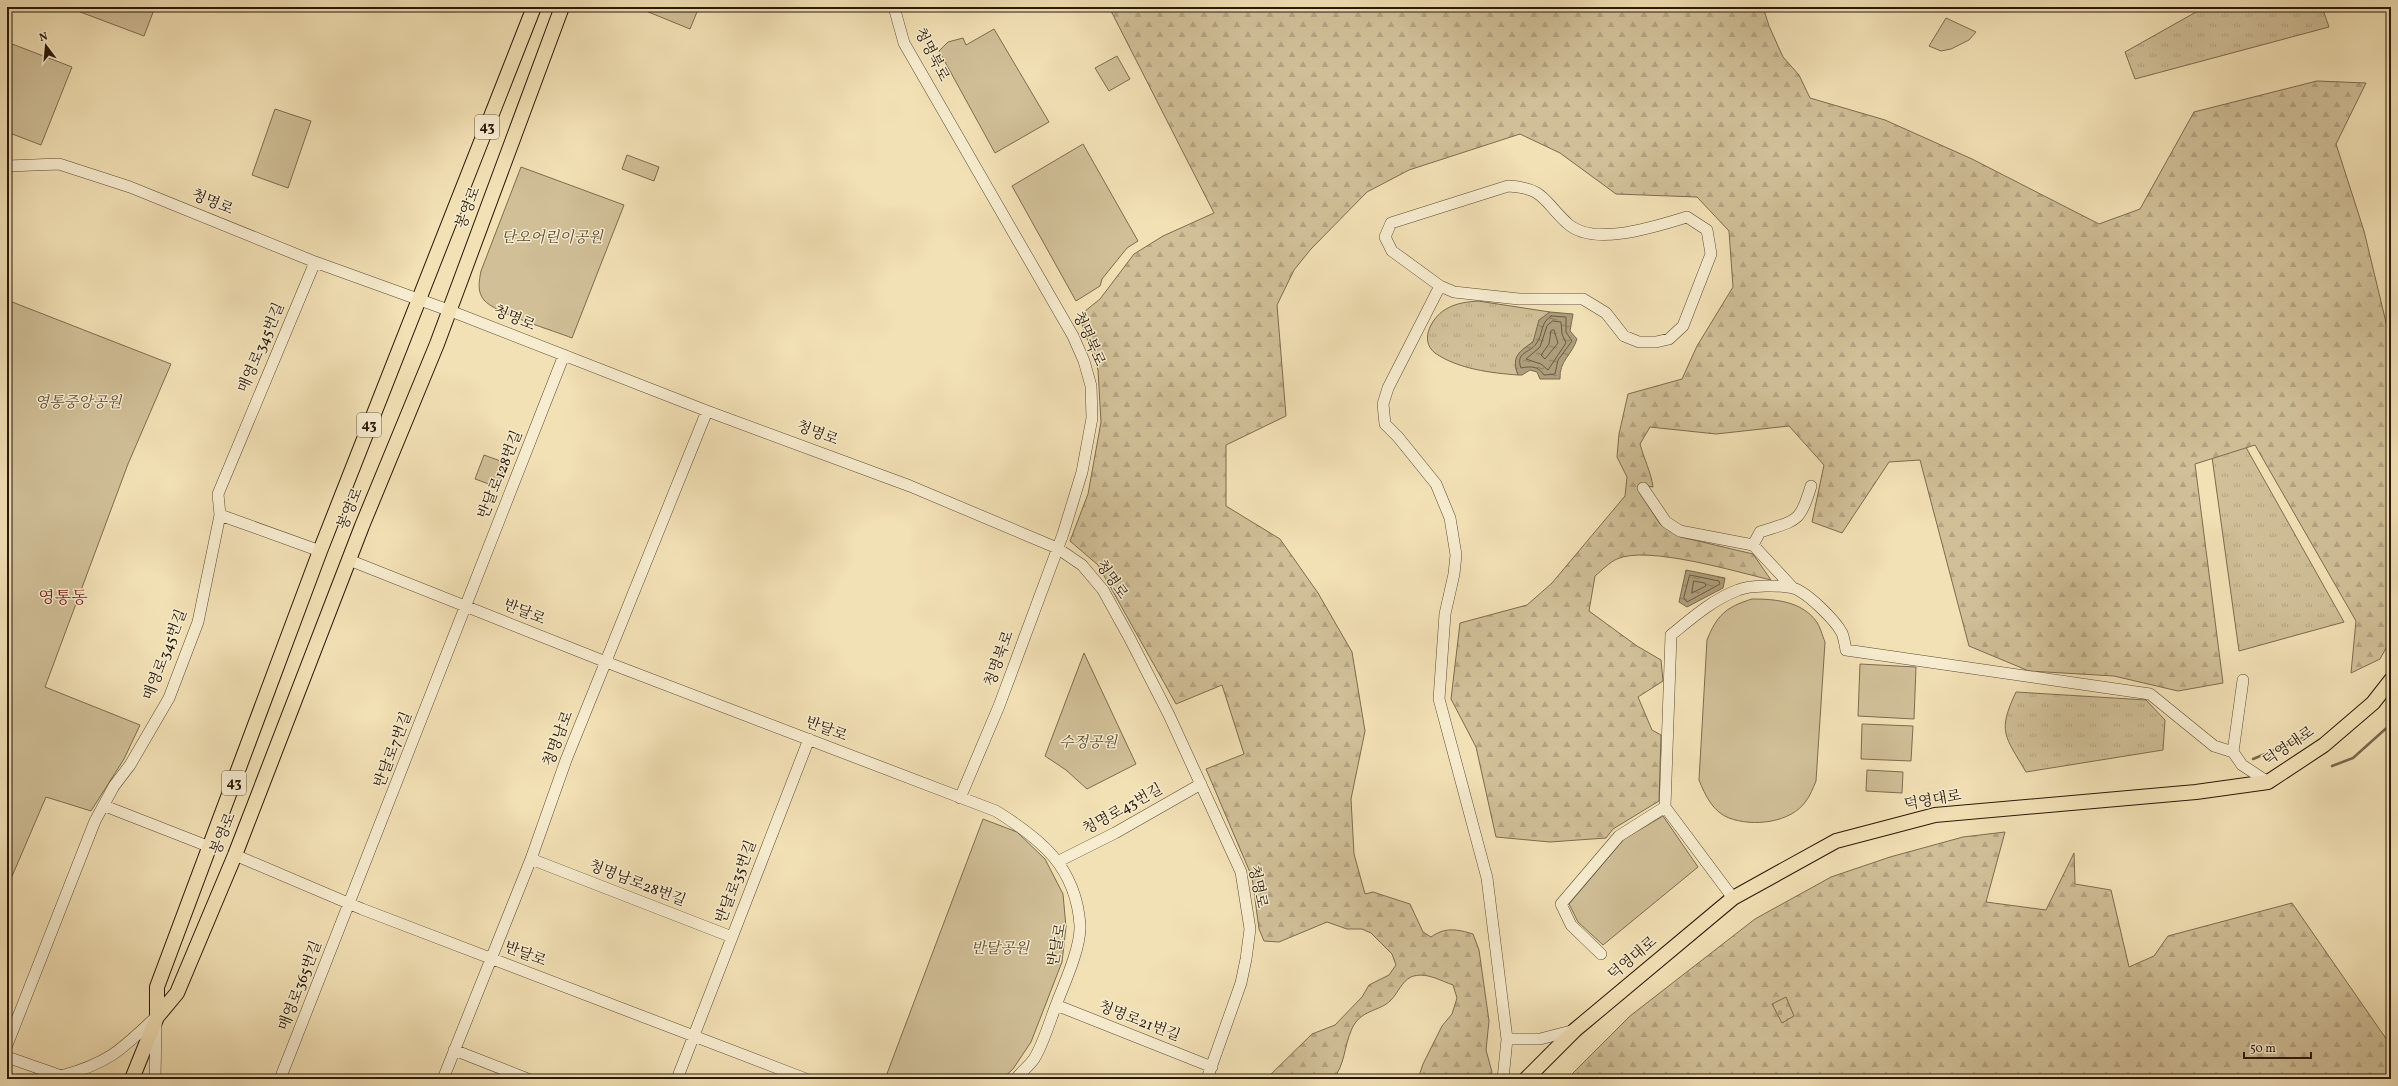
<svg xmlns="http://www.w3.org/2000/svg" width="2398" height="1086" viewBox="0 0 2398 1086" font-family="Vollkorn,'Noto Serif KR',serif">
  <defs>
    <pattern id="grass-tufts" width="24" height="20" patternUnits="userSpaceOnUse"><rect width="24" height="20" fill="#d0bf97"/><path d="M3 7l-1-3M5 7V3M7 7l1-3M15 17l-1-3M17 17v-4M19 17l1-3" fill="none" stroke="#b3a381"/></pattern>
    <pattern id="forest-firs" width="22" height="20" patternUnits="userSpaceOnUse"><rect width="22" height="20" fill="#d0bf97"/><path d="M5 1l3.5 6h-7zM16 11l3.5 6h-7z" fill="#b3a381"/></pattern>
    <pattern id="cemetery-stones" width="16" height="16" patternUnits="userSpaceOnUse"><rect width="16" height="16" fill="#d0bf97"/><path d="M2 7V4a2 2 0 0 1 4 0v3zM10 15v-3a2 2 0 0 1 4 0v3z" fill="#b3a381"/></pattern>
    <pattern id="water-ripples" width="26" height="14" patternUnits="userSpaceOnUse"><rect width="26" height="14" fill="#ad9d7a"/><path d="M2 4q2-2 4 0t4 0M15 11q2-2 4 0t4 0" fill="none" stroke="#8d7f62"/></pattern>
  </defs>
  <rect width="100%" height="100%" fill="#f2e1b5"/>
  <filter id="stains"><feTurbulence type="fractalNoise" baseFrequency=".005" numOctaves="4"/><feColorMatrix values="0 0 0 0 .2 0 0 0 0 .09 0 0 0 0 .02 0 0 0 .5 -.17"/></filter>
  <radialGradient id="worn" r=".72"><stop offset=".6" stop-color="#630" stop-opacity="0"/><stop offset="1" stop-color="#630" stop-opacity=".3"/></radialGradient>
  <path fill="url(#grass-tufts)" stroke="#7c6c4f" d="M2205,7h117l7,20 -194,52 -10,-27z
    M1478,301l72,11c-14,9 -10,17 -17,30 -13,9 -22,15 -15,33 -27,-2 -60,-6 -83,-22 -17,-13 -2,-38 13,-45 9,-5 19,-6 30,-7z
    M2243,442l101,180 -105,29 -28,-201z
    M2016,692l130,8 19,20 -2,30 -137,22c-21,-36 -29,-40 -10,-80z"/>
  <path fill="url(#forest-firs)" stroke="#7c6c4f" d="M1109,7h654l6,19 14,31 16,18 11,23 75,22 87,39 127,65 41,-15 54,-97 123,-31 49,2 -30,61 28,87 27,112v296l-11,20 -29,14 5,-52 -101,-176 -60,19 28,219 -45,8 -64,-15 -85,-5 -60,-25 -49,-186 -31,2 -47,71 -30,-11 12,-57 -35,-39 -73,8 -66,-7 -10,17c4,15 11,28 13,43l-11,-2 -3,7 21,32 21,13 72,17 18,26c-34,-8 -124,-35 -154,-21 -7,3 -15,11 -22,17l-6,35 48,35 24,14 2,21 -25,16 14,33 9,5 -2,66 -46,28 -7,9 -56,4 -54,-5 -20,-90 -25,-48 9,-76 67,-18 25,-22 73,-87 2,-19 -10,-20 2,-23 9,-40 54,-15 15,-33 36,-59 -4,-56 -32,-34 -81,-3 -56,-41 -40,-19 -111,36 -42,22 -56,57 -17,21 -17,35 9,111 -60,29v61l54,33 38,54 34,59 13,79 -14,68 3,55 11,40 8,-2 37,12 13,28 8,5c14,-10 26,-8 42,-3l6,16 10,71 -3,29 6,22 -2,7h-72l5,-15 19,-38 10,-12 5,-16 -4,-13c-12,-4 -28,-14 -42,-8 -9,4 -13,16 -20,23 -11,12 -32,9 -40,31 -7,16 -6,34 -18,48h-67l46,-45 23,-9 27,-28 7,-12 20,-10 7,-10 -4,-11 -21,-21 -9,-4h-15l-20,-7 -48,20 -15,-1 -5,-12 -7,-52 -46,-108 38,-15 -22,-69 -46,19 -78,-139 -28,-24 18,-47 13,-72 -3,-52 -19,-54 21,-17 34,-45 29,-18 51,-23z
    M2005,832l-19,70 60,8 28,-57 1,31 36,6 18,77 25,-11 14,-20 124,-33 95,137 4,9v30h-824l63,-63 125,-97 76,-42 59,-20 73,-20z"/>
  <path fill="url(#cemetery-stones)" stroke="#7c6c4f" d="M1786,997l8,19 -12,7 -10,-19z"/>
  <path fill="#d0bf97" stroke="#7c6c4f" d="M67,7h88l-11,29z
    M636,7h63l-9,22z
    M1946,18l30,14 -7,8 -18,9 -10,2 -12,-5z
    M994,29l55,93 -54,31 -56,-102 9,-9 15,-4 3,7z
    M7,42l65,25 -31,78 -34,-13z
    M1117,56l13,23 -21,12 -14,-23z
    M275,109l36,12 -23,67 -36,-13z
    M1083,144l55,97 -11,7 -25,31 -2,7 -24,15 -64,-115z
    M627,155l32,12 -5,14 -32,-12z
    M521,167l103,38 -52,133c-17,-7 -78,-25 -88,-38 -7,-8 -5,-19 -3,-29z
    M7,300l164,64 -43,100 -83,223 95,38 -16,34 -33,52 -45,-14 -39,91z
    M484,455l22,8 -9,24 -22,-8z
    M1752,599c23,0 49,2 64,22 4,5 6,14 9,21l-9,139c-3,7 -6,15 -10,20 -15,22 -53,26 -77,17 -16,-6 -24,-23 -30,-38l8,-140c10,-25 19,-33 45,-41z
    M1084,653l52,111 -49,25 -21,-19 -21,-14z
    M1860,664l56,3 -2,52 -56,-3z
    M1862,724l51,2 -2,35 -50,-2z
    M1867,770l36,2 -1,21 -36,-2z
    M1663,816l35,51 -95,78 -25,-23 -9,-18 55,-65z
    M983,819l34,13 28,27 18,35 3,33 -4,35 -31,80 -18,27 -11,10h-117z"/>
  <path fill="url(#water-ripples)" stroke="#78684c" d="M1550,312l23,2 -3,17 7,8c-5,16 -18,22 -17,40h-20l-3,-7 -7,-2 -8,5h-4c-7,-19 1,-23 15,-33l6,-22z
    M1686,570l39,8 -2,10 -36,19 -8,-5z"/>
  <g fill="none" stroke-linecap="round" stroke-linejoin="round">
    <path stroke="#6a5a40" stroke-width="1" d="M1551,316l15,1v15l6,9 -14,19 -3,14 -11,1c-6,-9 -13,-9 -23,-7 -6,-16 9,-15 15,-24 8,-10 3,-20 15,-28z
      M1553,321l8,1 1,12 4,9 -18,27 -7,-6 -15,-5 14,-12 7,-21z
      M1554,330l4,13 -13,16 -4,-4 8,-11 2,-13z
      M1690,575l29,6 1,3 -33,18 -3,-4z
      M1694,581l11,2 1,3 -14,7z"/>
    <path stroke="#78684c" stroke-width="2.5" d="M2253,759l50,-21
      M2332,766l21,-8 38,-34"/>
    <g stroke="#5a4a32" stroke-width="12">
      <path id="minor" d="M894,7l10,36 169,293 11,25 7,25 1,32 -10,54 -19,62 -64,172 -39,92
        M7,166l52,-2 71,23 185,75 133,48 259,101 203,75 147,62 25,17 21,25 26,47 40,78 72,157 9,57 -4,30 -5,24 -34,96
        M1508,186c37,2 35,15 59,37 26,25 90,3 120,-6l20,13 4,24 -28,72 -14,13 -13,3h-17l-15,-6 -18,-23 -23,-14h-64l-65,-7 -14,-6 -48,-35 -7,-14 6,-14z
        M1440,286l-52,102 -5,16 2,20 13,13 38,47 14,34 6,37 -2,19 -9,40 -6,85 48,179 20,161
        M1643,488l23,34 14,9 73,14 40,43
        M220,515l100,36
        M1753,545l7,-13c36,-12 40,-8 51,-46
        M349,560l257,102 390,149c45,28 80,56 84,114 1,21 -14,55 -22,75 -7,17 -14,43 -24,59 -5,7 -13,13 -18,20
        M2233,752l10,-72
        M105,806l105,41
        M235,855l127,54 444,170
        M531,859l201,78
        M1059,861l56,-28 86,-49
        M1733,898l-68,-91 6,-172c21,-17 41,-35 67,-45 12,-5 43,-5 55,-2 14,4 42,32 49,45 2,5 3,12 4,17l304,44 64,52 19,6 9,13 26,17
        M1601,954l-30,-29 -10,-21 58,-68 46,-29
        M1056,1005l156,62
        M7,1045l88,-224 19,-35 16,-21 39,-67 29,-76 22,-107 -2,-21 97,-232
        M454,1050l74,29
        M7,1057l60,21
        M64,1079l-3,-3c48,-13 60,-26 95,-59
        M155,1079l1,-55
        M280,1079l284,-724
        M443,1079l88,-220 35,-99 141,-349
        M677,1079l132,-340
        M1503,1079l4,-40h33l35,-9"/>
    </g>
    <g stroke="#281807" stroke-width="16">
      <path id="major" d="M157,1017v-30l163,-436 214,-544
        M132,1079l25,-62 20,-24 58,-138 127,-329 75,-182 125,-337
        M1526,1079l49,-49 158,-132 103,-57 99,-26 261,-23 72,-10 56,-37 49,-42 18,-23"/>
    </g>
    <use href="#minor" stroke="#f7eccf" stroke-width="11"/>
    <use href="#major" stroke="#f2e1b5" stroke-width="14"/>
  </g>
  <g text-anchor="middle" dominant-baseline="central" stroke-width="3" stroke-linejoin="round" paint-order="stroke">
    <g fill="#f7eccf" stroke="#665843" stroke-width="1">
      <rect x="475" y="115" width="24" height="24" rx="3"/>
      <rect x="357" y="413" width="24" height="24" rx="3"/>
      <rect x="222" y="771" width="24" height="24" rx="3"/>
    </g>
    <g font-size="14" font-weight="bold" fill="#281807">
      <text x="487" y="127">43</text>
      <text x="369" y="425">43</text>
      <text x="234" y="783">43</text>
    </g>
    <g font-size="15" fill="#281807" stroke="#f7eccf">
      <text transform="translate(931 55) rotate(63)">청명북로</text>
      <text transform="translate(212 203) rotate(22)">청명로</text>
      <text transform="translate(469 208) rotate(-69)">봉영로</text>
      <text transform="translate(514 319) rotate(22)">청명로</text>
      <text transform="translate(1088 339) rotate(66)">청명북로</text>
      <text transform="translate(262 348) rotate(-67)">매영로345번길</text>
      <text transform="translate(817 434) rotate(21)">청명로</text>
      <text transform="translate(501 475) rotate(-68)">반달로128번길</text>
      <text transform="translate(351 509) rotate(-68)">봉영로</text>
      <text transform="translate(1111 580) rotate(55)">청명로</text>
      <text transform="translate(524 613) rotate(22)">반달로</text>
      <text transform="translate(166 655) rotate(-69)">매영로345번길</text>
      <text transform="translate(1000 659) rotate(-70)">청명북로</text>
      <text transform="translate(826 730) rotate(21)">반달로</text>
      <text transform="translate(559 739) rotate(-69)">청명남로</text>
      <text transform="translate(2289 747) rotate(-34)">덕영대로</text>
      <text transform="translate(394 750) rotate(-69)">반달로7번길</text>
      <text transform="translate(1933 801) rotate(-10)">덕영대로</text>
      <text transform="translate(1123 810) rotate(-29)">청명로43번길</text>
      <text transform="translate(224 834) rotate(-68)">봉영로</text>
      <text transform="translate(737 882) rotate(-69)">반달로35번길</text>
      <text transform="translate(637 884) rotate(21)">청명남로28번길</text>
      <text transform="translate(1257 887) rotate(78)">청명로</text>
      <text transform="translate(1058 945) rotate(-79)">반달로</text>
      <text transform="translate(525 955) rotate(21)">반달로</text>
      <text transform="translate(1633 959) rotate(-40)">덕영대로</text>
      <text transform="translate(301 986) rotate(-69)">매영로365번길</text>
      <text transform="translate(1139 1022) rotate(21)">청명로21번길</text>
    </g>
    <g font-size="15" font-style="italic" fill="#5a4a32" stroke="#f7eccf">
      <text x="552" y="238">단오어린이공원</text>
      <text x="78" y="403">영통중앙공원</text>
      <text x="1088" y="743">수정공원</text>
      <text x="1000" y="949">반달공원</text>
    </g>
    <g font-size="17" fill="#7a1f14" stroke="#f7eccf">
      <text x="63" y="598">영통동</text>
    </g>
  </g>
  <rect width="2398" height="1086" fill="none" stroke="#f2e1b5" stroke-width="24"/>
  <rect x="8" y="8" width="2382" height="1070" fill="none" stroke="#281807" stroke-width="2"/>
  <rect x="12" y="12" width="2374" height="1062" fill="none" stroke="#281807"/>
  <g transform="translate(46 46) rotate(344)" stroke="#f7eccf" stroke-width="3" paint-order="stroke">
  <path d="M0-3L7 15L0 10L-7 15Z" fill="#281807"/>
  <text y="-6" font-size="11" font-weight="bold" text-anchor="middle" fill="#281807">N</text>
  </g>
  <path d="M2244 1052v6h67v-6" fill="none" stroke="#281807" stroke-width="2"/>
  <text x="2250" y="1052" font-size="12" fill="#281807" stroke="#f7eccf" stroke-width="3" paint-order="stroke">50 m</text>
  <rect width="100%" height="100%" filter="url(#stains)"/>
  <rect width="100%" height="100%" fill="url(#worn)"/>
</svg>
